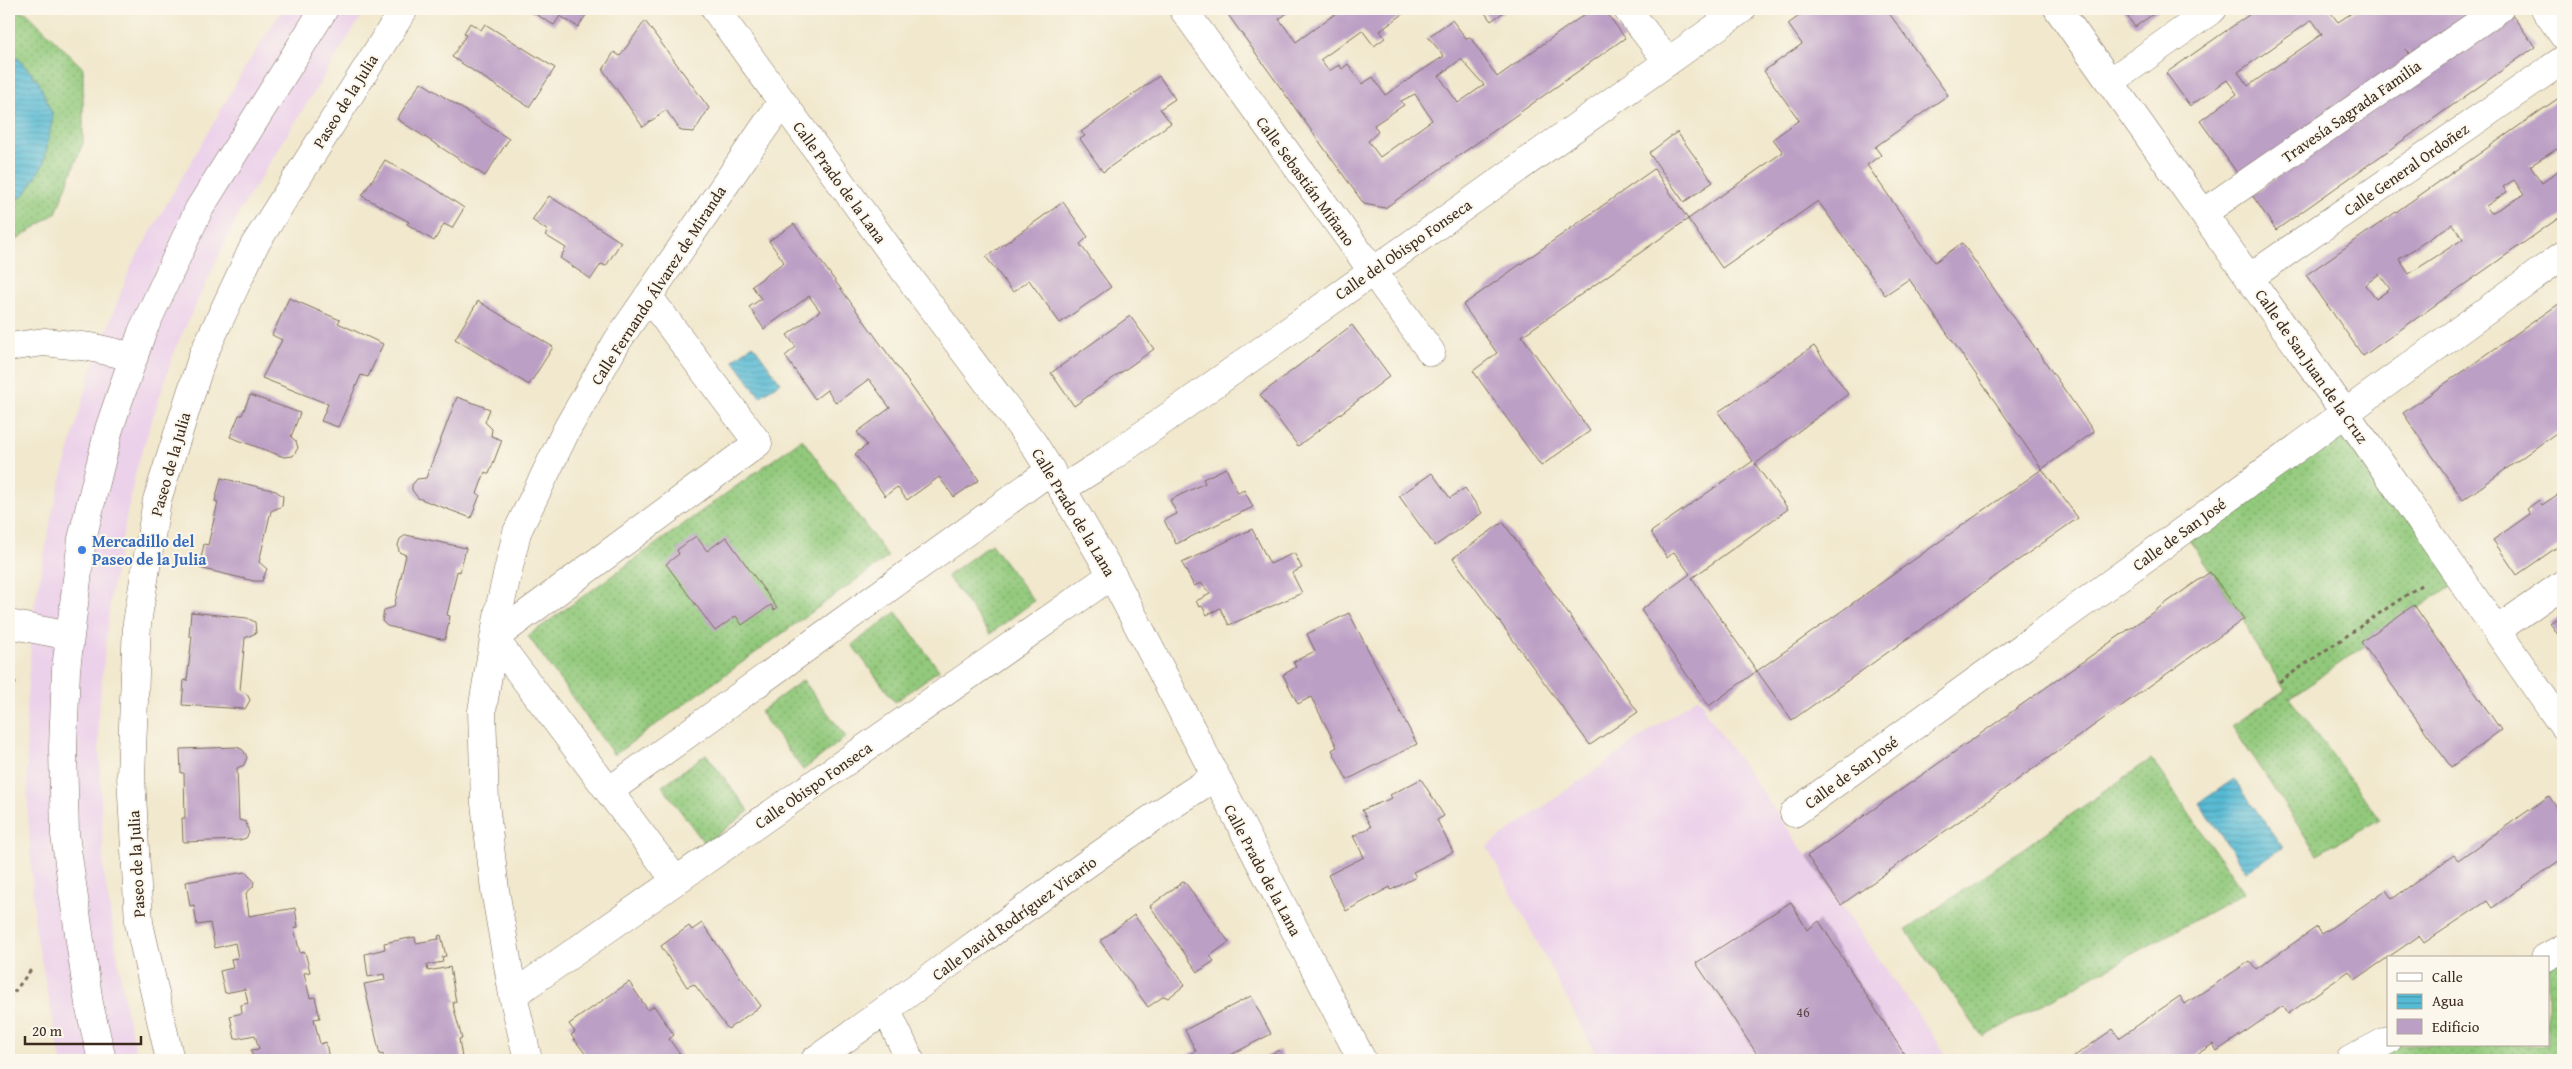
<svg xmlns="http://www.w3.org/2000/svg" width="2572" height="1069" viewBox="0 0 2572 1069" font-family="'Gentium Book Plus',serif">
  <defs>
    <pattern id="grass-dots" width="8" height="8" patternUnits="userSpaceOnUse" patternTransform="scale(1.25)"><rect width="8" height="8" fill="#92c97c"/><path d="M2 2h.1M6 6h.1" fill="none" stroke="#78a365" stroke-width="1.8" stroke-linecap="round"/></pattern>
    <pattern id="water-rules" width="6" height="5" patternUnits="userSpaceOnUse" patternTransform="scale(1.25)"><rect width="6" height="5" fill="#56bad4"/><path d="M0 2.5h6" fill="none" stroke="#4897ab"/></pattern>
  </defs>
  <rect width="100%" height="100%" fill="#fbf7ec"/>
  <filter id="ink" filterUnits="userSpaceOnUse"><feTurbulence type="fractalNoise" baseFrequency=".02" numOctaves="2"/><feDisplacementMap in="SourceGraphic" scale="10" xChannelSelector="R" yChannelSelector="G"/><feConvolveMatrix kernelMatrix="1 2 1 2 8 2 1 2 1" color-interpolation-filters="sRGB"/></filter>
  <filter id="wash" filterUnits="userSpaceOnUse"><feTurbulence type="fractalNoise" baseFrequency=".0096" numOctaves="4" result="noise"/><feDisplacementMap in="SourceGraphic" scale="20" xChannelSelector="R" yChannelSelector="G"/><feGaussianBlur stdDeviation="1.12" result="paint"/><feColorMatrix in="noise" values="0 0 0 0 0 0 0 0 0 0 0 0 0 0 0 0 0 1.4 0 .05"/><feComposite in="paint" operator="in"/></filter>
  <g filter="url(#wash)">
    <rect width="100%" height="100%" fill="#f1e8cd"/>
    <path fill="#ecd1ea" d="M283,9h83l-125,200 -66,140 -39,121 -25,122 -13,125 6,156 22,137 12,50h-77l-26,-131 -7,-116 -2,-105 8,-100 19,-99 36,-132 42,-111 114,-198z
      M1698,697l7,9 -2,2 247,352h-351l-112,-213z"/>
    <path fill="url(#grass-dots)" stroke="#667a4d" d="M9,9l18,4 56,55v75l-27,70 -47,32z
      M2345,414l116,165 -171,119 90,121 -63,35 -85,-128 53,-36 -32,-49 -9,-22 -61,-88z
      M802,439l86,118 -274,198 -86,-119z
      M991,544l43,57 -44,33 -43,-58z
      M896,612l43,58 -44,32 -43,-57z
      M803,680l43,57 -43,33 -43,-58z
      M706,754l43,57 -44,33 -43,-58z
      M2151,759l93,134 -261,144 -77,-107z
      M2563,948v112h-213l38,-15h160v-87z"/>
    <path fill="url(#water-rules)" stroke="#487279" d="M9,48l30,34 14,34 -9,47 -18,30 -17,12z
      M753,345l27,37 -20,15 -27,-37z
      M2234,779l49,69 -37,23 -47,-68z"/>
    <g id="blocks">
      <path fill="#bc9fc5" fill-rule="evenodd" d="M527,9h63l-12,18 -18,-11 -6,9z
        M1224,9h69l-14,10 17,23 43,-31 -2,-2h73l-30,22 5,7 -11,8 -12,-16 -42,30 9,11 10,-6 3,4 6,-5 14,20 11,-7 12,18 59,-39 -16,-19 24,-17 14,18 4,-1 27,40 95,-68h12l21,29 -240,170 -21,-4zM1461,59l23,26 -26,18 -19,-27zM1415,94l17,26 -52,37 -12,-16 10,-9 -4,-7 30,-20 -3,-4z
        M1482,9h26l-17,12z
        M1809,9h77l62,86 -73,52 6,8 -14,10 68,97 27,-19 132,189 -52,37 -133,-190 -24,16 -67,-94 -96,67 -34,-49 95,-67 -10,-13 26,-19 -35,-49 38,-27 -14,-20z
        M2122,9h38l-25,18z
        M2257,9h71l10,13 20,-13h120l-67,48 -5,-8 4,8 -170,120 -40,-56 37,-27 -10,-14 -37,26 -24,-33zM2312,20l10,14 -74,52 -10,-14z
        M2511,13l24,34 -259,183 -24,-35z
        M645,21l64,87 -15,24 -13,-1 -15,-21 -23,17 -40,-57 11,-18 6,4z
        M470,23l11,7 4,-6 70,44 -26,39 -77,-50 14,-22 -2,-2z
        M1159,76l16,23 -15,10 11,14 -68,49 -23,-33 5,-3 -4,-4z
        M421,82l88,57 -24,37 -88,-57z
        M2563,95v57l-3,-5 -30,19 12,17 21,-16v48l-200,141 -57,-81zM2514,180l10,15 -33,18 -5,-7 21,-14 -4,-5zM2452,224l11,15 -54,35 -10,-15zM2379,274l11,15 -14,10 -11,-14z
        M1677,132l36,50 -29,20 -35,-49z
        M385,160l48,27 31,21 -12,20 -8,-4 -10,17 -27,-17 2,-2 -47,-26z
        M1654,169l34,50 -166,117 68,95 -49,35 -68,-95 24,-18 -34,-48z
        M549,196l72,46 -15,24 -5,-2 -10,15 -31,-21 6,-10 -21,-13 3,-4 -16,-11z
        M1063,202l25,35 -8,7 31,43 -51,36 -31,-43 -16,12 -27,-35z
        M794,224l185,256 -25,17 -15,-20 -32,23 -10,-13 -12,9 -30,-42 12,-9 -10,-13 33,-24 -21,-29 -33,24 -9,-13 -12,9 -30,-43 11,-9 -9,-12 33,-24 -11,-15 -45,33 -15,-22 12,-8 -9,-13 32,-24 -15,-21z
        M289,298l51,22 -2,3 45,21 -15,33 -7,-2 -23,52 -17,-6 7,-17 -66,-26 20,-38 -10,-5z
        M478,301l75,46 -24,38 -74,-46z
        M2563,301v127l-100,72 -60,-87z
        M1130,316l24,33 -80,57 -23,-33z
        M1352,325l38,51 -92,70 -38,-51z
        M1814,346l34,48 -93,70 33,45 -96,69 65,93 -48,35 -68,-96 49,-36 -16,-22 -7,6 -16,-26 102,-71 -35,-49z
        M250,395l50,18 -9,24 5,4 2,7 -5,8 -9,1 -54,-20 9,-22h3z
        M457,397l33,12 -5,13 7,7 -1,7 11,4 -13,34 -4,-2 -8,22 3,1 -9,23 -53,-20 -6,-8v-5l5,-6 9,-1z
        M1226,468l12,25 6,-3 9,17 -77,37 -12,-24 13,-6 -7,-14 35,-17 -2,-4z
        M2042,469l36,49 -286,202 -35,-49z
        M1432,473l18,25 15,-10 17,25 -47,33 -36,-50z
        M221,478l55,13 7,5 -1,10 -11,5 -12,51 8,7 -5,12h-8l-55,-13 5,-24 4,1 10,-43 -3,-1z
        M2563,491v52l-46,32 -24,-35 37,-26 -3,-5 12,-9 3,5z
        M1503,522l135,190 -48,33 -137,-187z
        M1252,529l18,35 24,-11 8,15 -10,5 10,20 -73,32 -9,-17 -13,7 -5,-9 -3,1 -3,-6 14,-7 -9,-11 -7,3 -12,-23z
        M406,535l60,13 -6,24 -3,-1 -10,44 3,1 -5,24 -58,-14 -5,-5 2,-11 10,-3 12,-52 -7,-3 -1,-7 2,-6z
        M696,536l11,15 19,-14 51,71 -3,2 -3,-5 -29,20 -6,-9 -21,15 -49,-67 13,-10 -2,-4z
        M2210,572l34,47 -403,286 -34,-49z
        M2414,605l87,125 -50,37 -90,-125z
        M191,612l56,6 8,4 1,11 -11,5 -5,52 7,4 3,6 -5,9 -63,-4 2,-25 3,1 5,-45h-3z
        M1349,613l68,131 -70,36 -15,-30 5,-3 -26,-50 -13,7 -15,-29 13,-8 -3,-5 22,-11 -8,-17z
        M2563,614v28l-13,-19z
        M237,747l6,3 4,7 -3,8 -7,3 2,52 7,2 3,11 -3,5 -6,2 -57,2 -1,-24h3l-1,-45h-3l-1,-24z
        M1421,779l23,37 -7,4 16,32 -40,20 3,5 -25,13 -1,-3 -44,24 -18,-36 36,-18 -11,-21 18,-9 -9,-17 30,-12 -2,-3z
        M2549,796l14,21v41l-71,50 -5,-7 -63,42 -5,-7 -64,44 -6,-9 -61,43 -5,-8 -66,45 -4,-7 -25,16h-119l44,-31 6,9 61,-42 5,8 65,-43 6,8 61,-42 5,7 64,-44 6,9 62,-44 4,5z
        M245,872l9,9 -1,6 -7,6 3,23 46,-8 3,19 -4,1 6,25 5,-1 5,20 -6,1 6,25 5,-1 5,21 -6,1 6,25 6,-2 3,18h-80l4,-1 -2,-9 8,-1 -4,-14 -20,4 -5,-23 12,-3 -1,-8 7,-2 -3,-14 -20,4 -5,-22 13,-3 -2,-9 7,-1 -3,-15 -20,5 -5,-25 -13,2 -3,-20 -4,1 -4,-24z
        M1184,881l45,61 -19,14 4,5 -16,11 -48,-66z
        M1791,902l16,28 12,-9 89,139h-147l-65,-97z
        M1134,915l51,70 -17,13 -4,-2 -16,11 -48,-66z
        M702,923l59,83 -33,23 -34,-45 -7,3 -26,-41 28,-20 3,4z
        M441,935l5,21 -4,1 1,5 -16,3 1,6 22,-4 6,35h-3l1,7 8,30h-3l3,19 -12,2h-66l-1,-6 -3,1 -16,-71 21,-4 -1,-6 -16,3 -3,-23 20,-5 -1,-6 31,-6 1,6 23,-4 -1,-3z
        M629,982l19,28 6,-4 20,29 -5,4 15,21h-94l-19,-25 4,-3 -6,-8z
        M1251,996l20,38 -50,26h-29l-3,-6 7,-3 -11,-21z
        M1279,1050l5,10h-25z"/>
    </g>
  </g>
  <g filter="url(#ink)">
    <use href="#blocks" fill-opacity="0" stroke="#7b6c5b" stroke-width="1"/>
    <g fill="none" stroke-linecap="round" stroke-linejoin="round">
      <g stroke="#7b6c5b" stroke-width="29">
        <path id="minor" d="M715,9l210,290 108,144 29,46 50,86 250,485
          M1183,9l248,343
          M1627,9l41,53
          M2058,9l307,432 198,285
          M2545,9l18,26
          M2110,82l103,-73
          M2203,213l296,-204
          M2249,278l314,-218
          M648,296l110,147 -264,195 182,243
          M9,347l35,-5 46,5 44,10
          M1062,489l44,-28 636,-452
          M9,624l61,12
          M2497,630l66,-46
          M609,791l442,-321
          M1794,813l769,-558
          M2545,958l18,-10
          M513,995l599,-420
          M887,1011l23,49
          M102,1060l-13,-56 -24,-169 -2,-87 3,-79 16,-130 27,-110 33,-97 57,-123 125,-200
          M170,1060l-31,-137 -8,-147 6,-153 20,-123 46,-145 51,-109 150,-237
          M528,1060l-15,-65 -18,-105 -10,-87 -3,-92 17,-101 18,-78 50,-103 51,-89 164,-238
          M815,1060c134,-93 262,-195 400,-283
          M2350,1060l38,-20"/>
      </g>
      <path stroke="#7b6c5b" stroke-width="3" stroke-dasharray="4 4" stroke-linecap="butt" d="M2279,682l145,-99
        M9,691l8,-11
        M9,999l24,-32"/>
      <use href="#minor" stroke="#fff" stroke-width="28"/>
    </g>
  </g>
  <circle fill="#3f7fe0" stroke="#fbf7ec" stroke-width="2" cx="82" cy="550" r="5"/>
  <g text-anchor="middle" dominant-baseline="central" stroke-width="4" stroke-linejoin="round" paint-order="stroke">
    <g font-size="14" fill="#5b4748">
      <text x="1803" y="1012">46</text>
    </g>
    <g font-size="16" fill="#3b2a1e" stroke="#fbf7ec">
      <text transform="translate(345 101) rotate(-58)">Paseo de la Julia</text>
      <text transform="translate(2351 111) rotate(-35)">Travesía Sagrada Familia</text>
      <text transform="translate(2406 169) rotate(-35)">Calle General Ordoñez</text>
      <text transform="translate(1306 181) rotate(54)">Calle Sebastián Miñano</text>
      <text transform="translate(840 182) rotate(54)">Calle Prado de la Lana</text>
      <text transform="translate(1403 249) rotate(-35)">Calle del Obispo Fonseca</text>
      <text transform="translate(658 285) rotate(-57)">Calle Fernando Álvarez de Miranda</text>
      <text transform="translate(2312 366) rotate(55)">Calle de San Juan de la Cruz</text>
      <text transform="translate(170 464) rotate(-74)">Paseo de la Julia</text>
      <text transform="translate(1074 512) rotate(59)">Calle Prado de la Lana</text>
      <text transform="translate(2179 534) rotate(-36)">Calle de San José</text>
      <text transform="translate(1851 772) rotate(-36)">Calle de San José</text>
      <text transform="translate(813 785) rotate(-35)">Calle Obispo Fonseca</text>
      <text transform="translate(136 864) rotate(-93)">Paseo de la Julia</text>
      <text transform="translate(1263 870) rotate(62)">Calle Prado de la Lana</text>
      <text transform="translate(1014 918) rotate(-36)">Calle David Rodríguez Vicario</text>
    </g>
    <g font-size="16" font-weight="bold" fill="#366cbe" stroke="#fbf7ec" text-anchor="start">
      <text x="92" y="541">Mercadillo del<tspan x="92" dy="18">Paseo de la Julia</tspan></text>
    </g>
  </g>
  <rect width="2572" height="1069" fill="none" stroke="#fbf7ec" stroke-width="30"/>
  <rect x="2387" y="956" width="162" height="90" fill="#fbf7ec" stroke="#aea59a"/>
  <rect x="2397" y="973" width="25" height="8" fill="#ffffff" stroke="#aea59a"/>
  <text x="2432" y="982" font-size="15" fill="#3b2a1e">Calle</text>
  <rect x="2397" y="994" width="25" height="15" fill="url(#water-rules)" stroke="#aea59a"/>
  <text x="2432" y="1006" font-size="15" fill="#3b2a1e">Agua</text>
  <rect x="2397" y="1019" width="25" height="15" fill="#bc9fc5" stroke="#aea59a"/>
  <text x="2432" y="1032" font-size="15" fill="#3b2a1e">Edificio</text>
  <path d="M25 1036v8h116v-8" fill="none" stroke="#3b2a1e" stroke-width="2.5"/>
  <text x="32" y="1036" font-size="15" fill="#3b2a1e" stroke="#fbf7ec" stroke-width="4" paint-order="stroke">20 m</text>
</svg>
